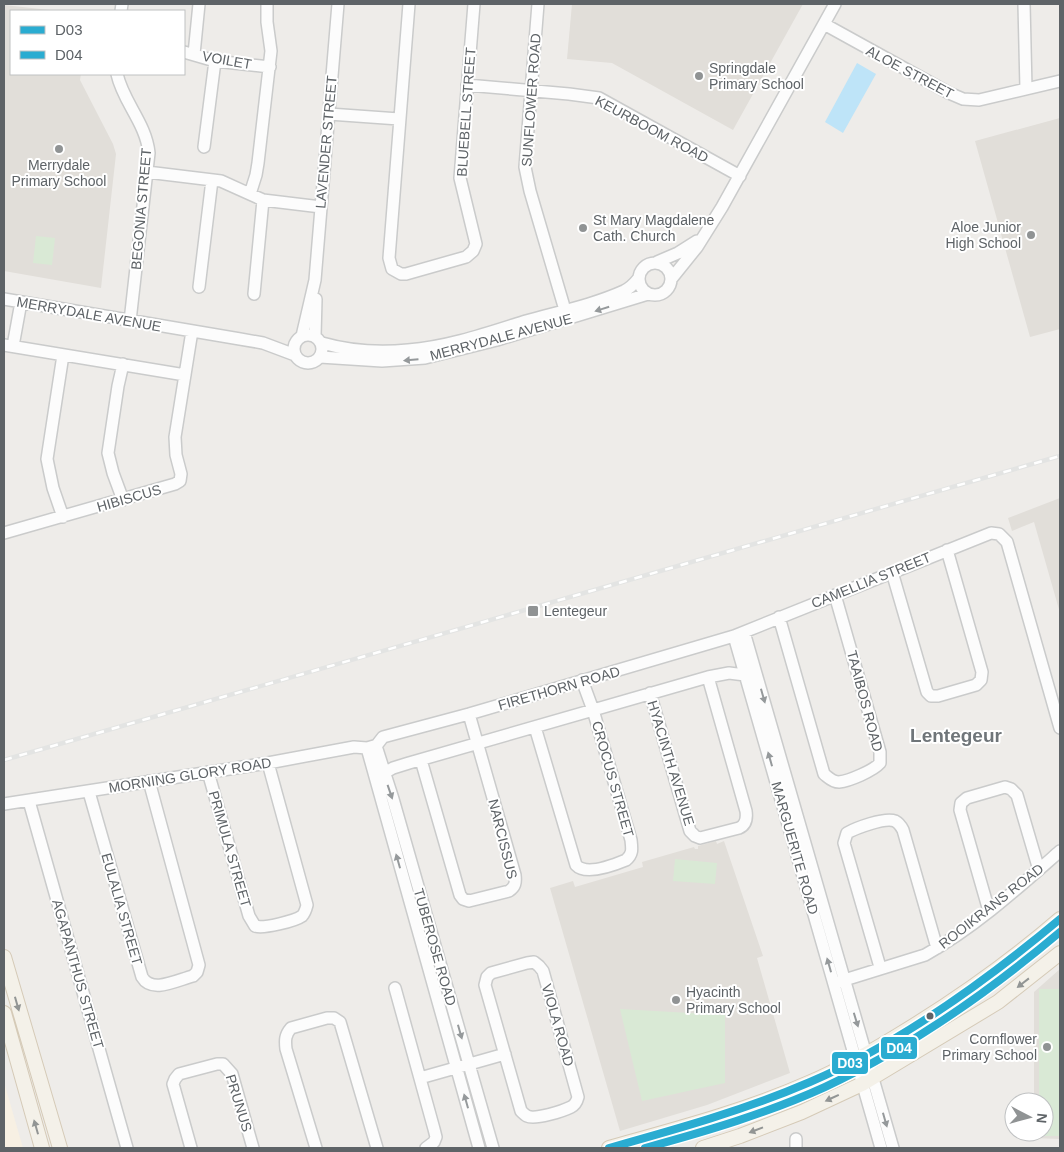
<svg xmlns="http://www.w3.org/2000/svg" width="1064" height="1152" font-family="Helvetica,sans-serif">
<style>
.commercial{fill:#f7f0e3}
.education{fill:#e1ded9}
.green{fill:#d9e9d5}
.water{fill:#bee4f8}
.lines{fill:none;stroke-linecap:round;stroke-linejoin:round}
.minor-casing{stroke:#cacbcb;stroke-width:14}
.major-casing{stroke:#d5cab7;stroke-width:16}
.minor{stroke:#fcfcfc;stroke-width:11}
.major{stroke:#f4f1e9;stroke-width:14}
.rail-casing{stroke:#e3e4e3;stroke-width:4.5}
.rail{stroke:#fff;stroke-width:2.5;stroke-dasharray:8;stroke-linecap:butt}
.bus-1-casing{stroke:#fff;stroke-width:11}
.bus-2-casing{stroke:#fff;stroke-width:11}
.bus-1{stroke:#2aacd1;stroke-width:8}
.bus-2{stroke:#2aacd1;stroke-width:8}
.oneway{fill:#95999b}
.oneway2{fill:#929594}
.poi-dot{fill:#909394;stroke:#fff;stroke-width:2}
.bus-dot{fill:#5e6367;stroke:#fff;stroke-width:2}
.labels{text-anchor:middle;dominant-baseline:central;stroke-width:4;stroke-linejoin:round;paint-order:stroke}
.street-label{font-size:14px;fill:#5e6367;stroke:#fff}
.poi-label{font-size:14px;fill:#5e6367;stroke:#fff;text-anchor:start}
.district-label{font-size:19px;font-weight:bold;fill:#6f7579;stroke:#fff}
.line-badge{stroke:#fff;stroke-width:2}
.badge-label{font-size:14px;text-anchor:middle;font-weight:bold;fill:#fff}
</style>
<rect width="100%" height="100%" fill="#eeece9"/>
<path class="commercial" d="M4,1082L23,1148H4Z"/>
<path class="education" d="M572,4H803L733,130L612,63L567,59Z
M4,5L59,11H11V74H81L80,80L113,144L116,154L101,288L4,271Z
M1060,118V329L1030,337L975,141Z
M1060,498V613L1034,522L1012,531L1008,518Z
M716,841L717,844L724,841L763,956L757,958L790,1073L707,1105L620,1131L550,888L573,881L575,887L643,867L642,862L694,847L695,849H698V846Z
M1060,969V1139L1033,1138V1132H1044V1102H1034V992Z"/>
<path class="green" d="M36,236L55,238L52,265L33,263Z
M675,859L717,863L715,884L673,881Z
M1039,989H1060V1136H1039V1132H1044V1102H1039Z
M620,1009L725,1015V1083L642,1101Z"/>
<path class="water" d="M857,63L876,74L843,133L825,122Z"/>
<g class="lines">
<g class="minor-casing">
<path id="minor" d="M409,4L389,258L392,269L401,274H406L466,257L473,251L476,244L460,178L474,4
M538,4L525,167L530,191L565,310
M1024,4L1026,89
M121,11L122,4
M824,24L949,93L963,99L979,100L1060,81
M184,52L215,61L270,67
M194,54L199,4
M117,74C123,102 146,123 149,153L130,321
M467,85L569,94L599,98L740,176
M329,114L399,119
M204,147L215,61
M147,172L221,181L263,200L321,207
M250,194L256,175L258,163L271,51L267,22V4
M657,262L678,253L697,241
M639 279a16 16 0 1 1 32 0a16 16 0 1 1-32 0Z
M672,278L697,247L722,207L835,4
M199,287L212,180
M254,294L263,200
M4,299L240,339L263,343L295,355
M294 349a14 14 0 1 1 28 0a14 14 0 1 1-28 0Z
M302,336L315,280L338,4
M315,336L316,299
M322,343C350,351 378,353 408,350C448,347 488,333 526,321C558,312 593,305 624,291C630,288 634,284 638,279
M4,345L185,375
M13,346L21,302
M320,357L382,361L425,358L497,340L648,294
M123,364L118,386L108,453L113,473L123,500
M63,517L53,488L47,459L63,355
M4,533L175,484L180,481L181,474L176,455L175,437L192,331
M892,572L927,692L931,696H938L976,685L981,680L982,672L947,550
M779,617L824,774C828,777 832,782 839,782C849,781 873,771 880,763V752L835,595
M744,632L893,1148
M734,636L881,1148
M650,693L690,831L695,836L700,838L739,828C746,825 747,818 746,811L708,677
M535,727L576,865C586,876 614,865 626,860C633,854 632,849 631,840L593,710L582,680
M376,746L383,737L469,714L734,636L991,533L999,534L1007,542L1060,728
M376,746L393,799L493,1148
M367,748L479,1148
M421,760L460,895L463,899L469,901L509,891C515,887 516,883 515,875L469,714
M208,772L249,916L255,926C263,929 295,921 302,916C305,913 306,909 307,905L268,763
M379,776L393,768L409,763L708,677L729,673L745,675L752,672
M89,792L142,977C152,994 177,980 193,976L197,972L199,965L149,781
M29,801L127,1148
M4,804L268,763L354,747L367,748L374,746
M989,911L960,810L961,803L967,798L1005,787L1011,789L1017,795L1039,870
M534,962L539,966L543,971L578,1097C577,1101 575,1105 571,1107C563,1111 535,1120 527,1116C525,1115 523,1113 521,1111L485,985L487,977L491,973L527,963Z
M880,967L844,843L847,833C856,828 885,817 895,821C899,823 901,826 903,830L937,948
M838,982L925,955C974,928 1018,888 1060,851
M395,988L434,1129L436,1137L434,1142L426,1148
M420,1078L505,1054
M796,1139V1148
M191,1148L173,1084L175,1079L179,1074L217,1064H223L232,1074L253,1148
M316,1148L286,1049C285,1040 285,1035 291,1028L327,1018H334L340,1022L377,1148"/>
</g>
<g class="major-casing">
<path id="major" d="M4,957L60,1148
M4,1013L42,1148
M609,1148C677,1129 746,1111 811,1082C841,1069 869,1053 897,1036C955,1001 1009,963 1060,919
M703,1148L740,1136L802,1112L862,1084L998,1002L1060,953"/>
</g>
<use href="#minor" class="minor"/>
<use href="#major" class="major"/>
<g class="rail-casing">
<path id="rail" d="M4,760L1060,456"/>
</g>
<use href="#rail" class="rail"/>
<g class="bus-1-casing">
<path id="bus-1" d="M609,1148C677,1129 745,1110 810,1082C899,1044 986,981 1060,919"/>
</g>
<g class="bus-2-casing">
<path id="bus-2" d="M645,1148C707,1131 768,1113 825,1087C909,1048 990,991 1060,932"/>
</g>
<use href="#bus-1" class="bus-1"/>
<use href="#bus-2" class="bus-2"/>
</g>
<defs><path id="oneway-solid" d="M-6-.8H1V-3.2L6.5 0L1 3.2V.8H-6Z" transform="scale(1.25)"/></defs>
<g class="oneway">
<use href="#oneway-solid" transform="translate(602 309) rotate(163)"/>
<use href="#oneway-solid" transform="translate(411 360) rotate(175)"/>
<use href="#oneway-solid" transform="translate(763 696) rotate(74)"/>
<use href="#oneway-solid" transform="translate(770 759) rotate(-106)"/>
<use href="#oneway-solid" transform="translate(390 792) rotate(71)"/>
<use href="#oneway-solid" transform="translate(398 861) rotate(-106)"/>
<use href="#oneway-solid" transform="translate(829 965) rotate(-106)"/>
<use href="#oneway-solid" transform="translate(856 1020) rotate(73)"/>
<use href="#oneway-solid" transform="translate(460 1032) rotate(74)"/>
<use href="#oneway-solid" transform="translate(466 1101) rotate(-106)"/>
<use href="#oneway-solid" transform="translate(885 1120) rotate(74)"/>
</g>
<g class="oneway2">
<use href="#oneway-solid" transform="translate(1023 983) rotate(142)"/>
<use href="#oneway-solid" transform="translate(17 1004) rotate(74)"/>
<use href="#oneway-solid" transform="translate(832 1098) rotate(155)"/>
<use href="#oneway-solid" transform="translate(36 1127) rotate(-106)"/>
<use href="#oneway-solid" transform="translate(756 1130) rotate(159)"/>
</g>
<g class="poi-dot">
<circle cx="699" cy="76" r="5"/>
<circle cx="59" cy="149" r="5"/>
<circle cx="583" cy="228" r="5"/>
<circle cx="1031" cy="235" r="5"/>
<rect x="527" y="605" width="12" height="12" rx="2.5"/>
<circle cx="676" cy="1000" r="5"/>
<circle cx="1047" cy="1047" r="5"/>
</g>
<circle class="bus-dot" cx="930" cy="1016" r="4.5"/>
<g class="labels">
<g class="street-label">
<text transform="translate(227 60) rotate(10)">VOILET</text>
<text transform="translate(910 72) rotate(28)">ALOE STREET</text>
<text transform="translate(531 100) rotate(-86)">SUNFLOWER ROAD</text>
<text transform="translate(466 112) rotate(-86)">BLUEBELL STREET</text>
<text transform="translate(652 129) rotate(28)">KEURBOOM ROAD</text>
<text transform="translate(326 142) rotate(-85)">LAVENDER STREET</text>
<text transform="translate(141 209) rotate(-85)">BEGONIA STREET</text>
<text transform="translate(89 314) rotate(10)">MERRYDALE AVENUE</text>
<text transform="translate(501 337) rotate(-15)">MERRYDALE AVENUE</text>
<text transform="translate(129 498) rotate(-16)">HIBISCUS</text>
<text transform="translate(871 580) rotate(-22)">CAMELLIA STREET</text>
<text transform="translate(559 688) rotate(-16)">FIRETHORN ROAD</text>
<text transform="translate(865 701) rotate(75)">TAAIBOS ROAD</text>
<text transform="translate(671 763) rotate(73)">HYACINTH AVENUE</text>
<text transform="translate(190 775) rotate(-9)">MORNING GLORY ROAD</text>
<text transform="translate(613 779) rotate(74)">CROCUS STREET</text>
<text transform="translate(503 839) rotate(76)">NARCISSUS</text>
<text transform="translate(795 848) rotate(74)">MARGUERITE ROAD</text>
<text transform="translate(230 849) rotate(74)">PRIMULA STREET</text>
<text transform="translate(991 906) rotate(-38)">ROOIKRANS ROAD</text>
<text transform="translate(122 909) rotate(74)">EULALIA STREET</text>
<text transform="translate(435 947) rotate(74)">TUBEROSE ROAD</text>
<text transform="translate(78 974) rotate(74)">AGAPANTHUS STREET</text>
<text transform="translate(558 1025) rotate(74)">VIOLA ROAD</text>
<text transform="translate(239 1103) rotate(73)">PRUNUS</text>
</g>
<g class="poi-label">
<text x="709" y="68">Springdale<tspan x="709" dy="16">Primary School</tspan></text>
<text x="59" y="165" text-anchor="middle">Merrydale<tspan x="59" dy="16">Primary School</tspan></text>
<text x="593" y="220">St Mary Magdalene<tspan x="593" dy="16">Cath. Church</tspan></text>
<text x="1021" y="227" text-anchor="end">Aloe Junior<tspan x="1021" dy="16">High School</tspan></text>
<text x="544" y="611">Lentegeur</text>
<text x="686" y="992">Hyacinth<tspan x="686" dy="16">Primary School</tspan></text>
<text x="1037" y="1039" text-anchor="end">Cornflower<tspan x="1037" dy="16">Primary School</tspan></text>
</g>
<g class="district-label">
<text x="956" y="735">Lentegeur</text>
</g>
</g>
<g class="line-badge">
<rect x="880" y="1036" width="38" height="24" rx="5" fill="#2aacd1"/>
<rect x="831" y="1051" width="38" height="24" rx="5" fill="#2aacd1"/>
</g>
<g class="badge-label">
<text x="899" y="1053">D04</text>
<text x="850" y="1068">D03</text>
</g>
<rect width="1064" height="1152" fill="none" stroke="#5e6367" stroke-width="10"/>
<rect x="10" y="10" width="175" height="65" fill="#ffffff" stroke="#bfc1c2"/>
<rect x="20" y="26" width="25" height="8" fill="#2aacd1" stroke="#bfc1c2"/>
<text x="55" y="35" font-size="15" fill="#5e6367">D03</text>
<rect x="20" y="51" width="25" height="8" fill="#2aacd1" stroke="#bfc1c2"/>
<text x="55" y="60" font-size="15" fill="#5e6367">D04</text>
<g transform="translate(1029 1117) rotate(96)"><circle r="24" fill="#ffffff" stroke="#bfc1c2"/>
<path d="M0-4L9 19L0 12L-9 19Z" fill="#909394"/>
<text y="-8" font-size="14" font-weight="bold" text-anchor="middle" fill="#5e6367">N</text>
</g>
</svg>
